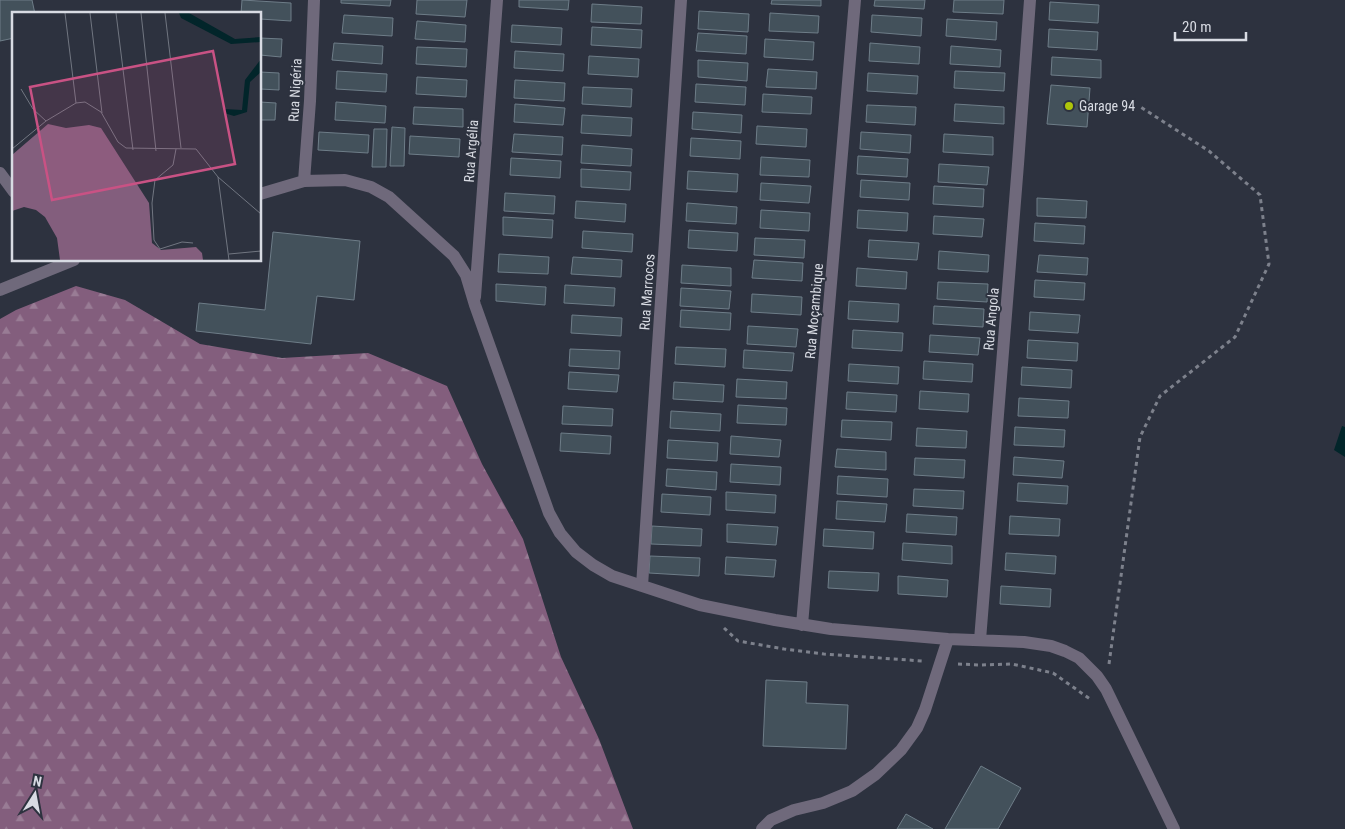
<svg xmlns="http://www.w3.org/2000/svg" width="1345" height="829" font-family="'Roboto Condensed',sans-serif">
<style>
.forest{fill:url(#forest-firs)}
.water{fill:#02252a}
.building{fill:#43515b;stroke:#6e7d88}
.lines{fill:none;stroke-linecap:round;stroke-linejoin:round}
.path{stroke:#7d818c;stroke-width:3;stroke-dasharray:4 4;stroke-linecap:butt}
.minor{stroke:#6f697b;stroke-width:12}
.poi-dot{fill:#aec50a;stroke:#2d323f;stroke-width:2}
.labels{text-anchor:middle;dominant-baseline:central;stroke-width:4;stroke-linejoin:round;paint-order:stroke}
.street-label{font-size:14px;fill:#d8dbe3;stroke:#2d323f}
.poi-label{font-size:14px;fill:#d8dbe3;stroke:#2d323f;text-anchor:start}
.inset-road{fill:none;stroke:#717681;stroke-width:1}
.view{fill:#c95284;fill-opacity:0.15;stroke:#c95284;stroke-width:2.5}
.inset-edge{fill:none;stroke:#d8dbe3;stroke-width:2.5}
</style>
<defs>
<pattern id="forest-firs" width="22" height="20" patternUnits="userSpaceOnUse" patternTransform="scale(1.25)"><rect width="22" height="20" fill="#835e7d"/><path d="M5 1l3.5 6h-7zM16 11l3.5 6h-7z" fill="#997c95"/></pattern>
</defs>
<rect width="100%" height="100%" fill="#2d323f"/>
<path class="forest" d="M76,286L125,300L200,344L282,358L368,353L447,386L482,464L523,539L561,657L599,739L633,829H0V319L16,310Z"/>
<path class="water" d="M1342,426L1345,427V457L1334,450Z"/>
<path class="building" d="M0,0H32L35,14H14V38L0,41Z
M242,0L291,3V21L260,19V14H241Z
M341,0H391L390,6L341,3Z
M417,0H467L465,17L416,14Z
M519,0H569L568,10L519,7Z
M772,0H821V6L771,4Z
M875,0H925L924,9L874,6Z
M954,0H1004L1003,14L953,12Z
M1050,2L1099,5L1098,23L1049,20Z
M592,4L642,7L641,24L591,22Z
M699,11L749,14L748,32L698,29Z
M770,13L819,16L818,33L769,31Z
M344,15L393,18L392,36L342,33Z
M872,15L922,18L921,36L871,32Z
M947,19L997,22L996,40L946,36Z
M417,21L466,25L465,42L415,39Z
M512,25L562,28L561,45L511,42Z
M592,27L642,30L641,48L591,45Z
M1049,29L1098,32L1097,50L1048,47Z
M698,33L747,36L746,54L696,51Z
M260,38L282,39L281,57L260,55Z
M765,39L814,42L813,60L764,57Z
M334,43L383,46L382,64L332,60Z
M870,43L920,47L919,64L869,61Z
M951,46L1001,50L1000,67L950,64Z
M417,47L467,49L466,67L416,64Z
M515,51L564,54L563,71L514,68Z
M589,56L639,59L638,77L588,74Z
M1052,57L1101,60V78L1051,75Z
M698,60L748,63L747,81L698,77Z
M768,69L817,72L816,89L766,87Z
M337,71L387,74L386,92L336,89Z
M955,71L1005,73L1004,91L954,88Z
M260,72L279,73V90L260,89Z
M868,73L918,76L917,94L867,91Z
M417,77L467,80L466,97L416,94Z
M515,80L565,83L564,101L514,98Z
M696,84L746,87L745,105L695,102Z
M1051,85L1090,88L1087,127L1047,124Z
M583,87L632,89L631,107L582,104Z
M763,94L812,97L811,114L762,112Z
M260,102L276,103L275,120H260Z
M336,102L386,106L385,123L335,120Z
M515,104L565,108L563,125L514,122Z
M955,104L1004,107V124L954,121Z
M867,105L916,107L915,125L866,122Z
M414,107L463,109V127L413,124Z
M693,112L742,115L741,133L692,129Z
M582,115L632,118L631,136L581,133Z
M757,126L807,129L806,147L756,144Z
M392,127L405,128L404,166H390Z
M374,129H387L386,167H372Z
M319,132L369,135L368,153L318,150Z
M861,132L911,135L910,153L860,149Z
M514,134L563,137L562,155L512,152Z
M944,134L993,137V155L943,152Z
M410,136L460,139L459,157L409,154Z
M691,138L741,141L740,159L690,156Z
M582,145L632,149L631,166L581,163Z
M858,156L908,159L907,177L857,174Z
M761,157L810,160L809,177L760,175Z
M511,158L561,161L560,178L510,175Z
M939,164L989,167L987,185L938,182Z
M581,169L631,172L630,190L581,187Z
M688,171L738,174L737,192L687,189Z
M861,180L910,183L909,200L860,197Z
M761,183L811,186L809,203L760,200Z
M934,186L984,189L983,207L933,204Z
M505,193L555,196L554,214L504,211Z
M1037,198L1087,201L1086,218L1037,216Z
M576,201L626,204L625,222L575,218Z
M687,203L737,207L736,224L686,221Z
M761,210L810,213L809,231L760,228Z
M858,210L908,213L907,231L857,228Z
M934,216L984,219L982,237L933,234Z
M503,217L553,220L552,238L503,235Z
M1035,223L1085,226L1084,244L1034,241Z
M689,230L738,233L737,251L688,248Z
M583,231L633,234L632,252L582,248Z
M273,232L360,241L354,300L317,296L311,344L196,331L199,303L265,310Z
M755,238L805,240L804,258L754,255Z
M869,240L919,243L917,260L868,257Z
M939,251L989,255L988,272L938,269Z
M499,254L549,257L548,274L498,272Z
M1039,255L1088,258L1087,275L1037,272Z
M573,257L622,260L621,277L571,274Z
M754,260L803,263L802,281L752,278Z
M682,265L731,268V286L681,283Z
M857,268L907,272L906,289L856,286Z
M1035,280L1085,283L1084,300L1034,297Z
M938,282L988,284L987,302L937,299Z
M496,284L546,287L545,305L496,301Z
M565,285L615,288L614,306L564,303Z
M681,288L731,291L729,309L680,306Z
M752,294L802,297L801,315L751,312Z
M849,301L899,304L898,322L848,319Z
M934,306L984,309L983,327L933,324Z
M681,310L731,313L730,330L680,327Z
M1030,312L1080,315L1078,333L1029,330Z
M572,315L622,318L621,336L571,333Z
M748,326L798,329L796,347L747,344Z
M853,330L903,333L902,351L852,348Z
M930,335L980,338L978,355L929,352Z
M1028,340L1078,343L1077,361L1027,358Z
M676,347L726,349L725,367L675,364Z
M570,349L620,351L619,369L569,366Z
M744,350L794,353L792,371L743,368Z
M924,361L973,364L972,382L923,379Z
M849,364L899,367L898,384L848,381Z
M1022,367L1072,370L1071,388L1021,385Z
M569,372L619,375L617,392L568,389Z
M737,379L787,382L786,399L736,397Z
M674,382L724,385L723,402L673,399Z
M920,391L969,394L968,412L919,409Z
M847,392L897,395L896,412L846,409Z
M1019,398L1069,401L1068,418L1018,416Z
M738,405L787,408L786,425L737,423Z
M563,406L613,409L612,426L562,424Z
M671,411L721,414L720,431L670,428Z
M842,420L892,422L891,440L841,437Z
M1015,427L1065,430L1064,447L1014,445Z
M917,428L967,431L966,448L916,446Z
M561,433L611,436L610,454L560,451Z
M731,436L781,440L779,457L730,454Z
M668,440L718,443L717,461L667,458Z
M837,449L886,452V470L835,467Z
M1014,457L1064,461L1062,478L1013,475Z
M915,458L965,460L964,478L914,475Z
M731,464L781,467L780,485L730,482Z
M667,469L717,472L716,490L666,486Z
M838,476L888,479L887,497L837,494Z
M1018,483L1068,486L1067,504L1017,501Z
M914,489L964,491L963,509L913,506Z
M726,492L776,495L775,513L726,510Z
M662,494L711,497L710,515L661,512Z
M837,501L887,504L885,522L836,519Z
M907,514L957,517L956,535L906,532Z
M1010,516L1060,519L1059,536L1009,534Z
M727,524L778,527L776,545L727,542Z
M652,526L702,529L701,546L651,544Z
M824,529L874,532L873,549L823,546Z
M903,543L952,546V564L902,560Z
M1006,553L1056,556L1055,574L1005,570Z
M650,556L700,558L699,576L649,573Z
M726,557L776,560L774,577L725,574Z
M829,571L879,573L878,591L828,588Z
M898,576L948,580L947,597L898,594Z
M1001,586L1051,589L1050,607L1000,604Z
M766,680L807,682L806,703L848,705L846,749L763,746Z
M981,766L1021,788L998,829H945Z
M906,814L933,829H897Z"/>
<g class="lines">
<path class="path" d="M724,628L738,641L784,649L824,654L922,661
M958,664L980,665L1012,664L1053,673L1090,699
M1109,664L1140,437L1160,396L1235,337L1269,264L1260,195L1209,151L1139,106"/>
<path class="minor" d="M0,173L14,192
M304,181L310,101L314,0
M260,194L304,181L345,180L371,187L389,197L454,256L466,275L475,305L549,513L560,533L576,552L593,565L612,576L700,605L775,620L831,629L948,639L1024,642L1051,646L1065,651L1079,658L1097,676L1106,689L1174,829
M0,290L74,260
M475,297L497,0
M642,586L681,0
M802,625L855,0
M980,640L1018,164L1030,0
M762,829L771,820L794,810L823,803L852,791L876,774L901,750L917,728L925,710L948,639"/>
</g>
<circle class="poi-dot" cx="1069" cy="106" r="5"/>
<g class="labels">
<g class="street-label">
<text transform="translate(295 90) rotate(-87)">Rua Nigéria</text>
<text transform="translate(471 151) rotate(-86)">Rua Argélia</text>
<text transform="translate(647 292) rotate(-86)">Rua Marrocos</text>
<text transform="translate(814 311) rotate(-85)">Rua Moçambique</text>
<text transform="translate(991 319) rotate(-85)">Rua Angola</text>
</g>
<g class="poi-label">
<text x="1079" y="106">Garage 94</text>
</g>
</g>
<g transform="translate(12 12)">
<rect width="249" height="249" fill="#2d323f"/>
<path d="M36,112L54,116L77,113L89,116L137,191L140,231L149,238L184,235L190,241L191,248H48L45,226L33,205L24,198L12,195L0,199V143Z" fill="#835e7d"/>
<path d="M167,1H177L223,27L249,25V30L219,32L169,6ZM249,47V60L238,70L235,100L222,104L212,101V97L230,98L233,68Z" fill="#02252a"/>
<path class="inset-road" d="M53,1L64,91M78,1L90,101M104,1L121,138M129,1L144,139M153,1L169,136M9,77L21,97L34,109M0,137L34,109L64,91L73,90L89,100L106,130L114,136L184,137L206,165L249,202M164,137L161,153L143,168L140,191L142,228L148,237L170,230L181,231M206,165L217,248M217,242L249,239"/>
<path class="view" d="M201,39L223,152L40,188L18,75Z"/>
<rect width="249" height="249" class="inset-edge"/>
</g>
<g transform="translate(35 794) rotate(11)" stroke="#2d323f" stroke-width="4" paint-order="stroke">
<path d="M0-4L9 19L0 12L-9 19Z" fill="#d8dbe3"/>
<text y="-8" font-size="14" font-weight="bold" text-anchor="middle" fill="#d8dbe3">N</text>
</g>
<path d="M1175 32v8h71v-8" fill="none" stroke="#d8dbe3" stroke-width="2.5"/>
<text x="1182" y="32" font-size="15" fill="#d8dbe3" stroke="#2d323f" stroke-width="4" paint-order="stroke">20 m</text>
</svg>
